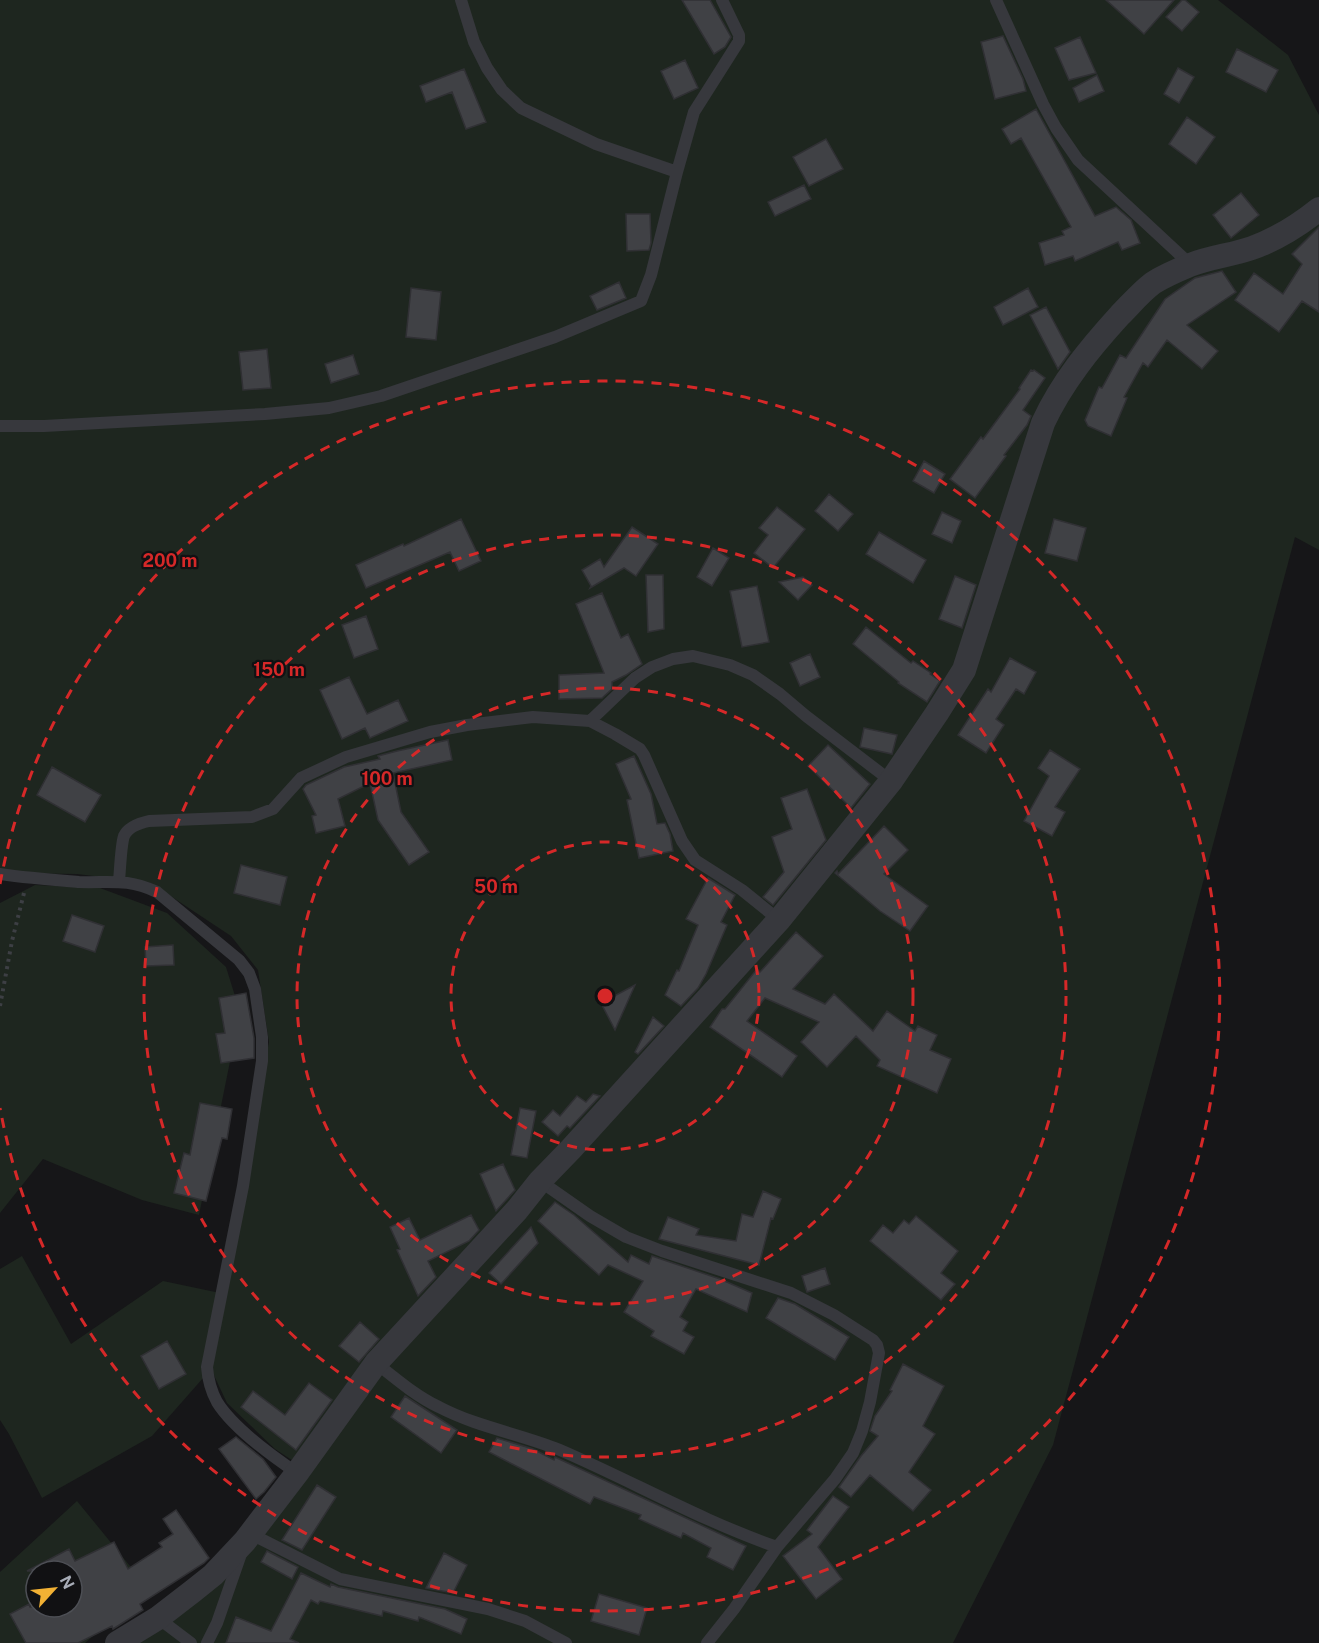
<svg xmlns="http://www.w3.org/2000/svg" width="1319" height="1643" font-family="'Public Sans',sans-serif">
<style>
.green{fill:#1e261f;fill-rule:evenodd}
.building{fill:#404145;stroke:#303034;stroke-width:1.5}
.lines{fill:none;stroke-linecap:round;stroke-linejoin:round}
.path{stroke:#3d3f44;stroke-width:4;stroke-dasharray:3 4.5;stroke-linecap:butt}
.service{stroke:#37383d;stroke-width:12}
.minor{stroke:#37383d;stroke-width:24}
.ring{fill:none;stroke:#d62828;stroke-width:3;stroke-dasharray:10 8}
.centre{fill:#d62828;stroke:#111113;stroke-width:3}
.ring-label{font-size:18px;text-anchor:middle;font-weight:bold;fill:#d62828;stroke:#111113;stroke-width:4.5;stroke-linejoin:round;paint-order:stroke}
</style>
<rect width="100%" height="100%" fill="#161618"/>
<path class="green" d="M0,0H1218L1288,55L1319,115V550L1295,537L1053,1445L953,1643H116L196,1588L304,1468L275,1449L227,1403L211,1369L152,1436L42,1498L9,1434L0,1420V1269L22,1256L71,1344L163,1281L220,1293L240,1185L269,1042L258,970L231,936L151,883L77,874L0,873Z
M35,885L100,888L167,913L226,967L240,1012L199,1215L142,1200L43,1159L0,1213V903Z
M77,1501L148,1588L85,1643H0V1572ZM36,1571H72V1607H36Z"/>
<path class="building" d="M682,0H710L731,37L725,47L714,54Z
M1106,0H1174L1144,34Z
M1182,0H1185L1199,12L1182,31L1166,17Z
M1003,36L1023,79L1026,91L995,99L981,42Z
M1080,37L1096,73L1069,80L1055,48Z
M1237,49L1278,70L1266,92L1226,72Z
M685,60L698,88L674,99L661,71Z
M1178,68L1194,77L1179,103L1164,94Z
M464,69L486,122L466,129L452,92L426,102L420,86Z
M1097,75L1104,91L1079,102L1073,88Z
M1036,109L1095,216L1116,207L1131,220L1140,243L1122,250L1118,242L1075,261L1073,256L1045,265L1039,243L1064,235L1062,231L1071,227L1021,138L1011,144L1002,129Z
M1187,117L1215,137L1196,164L1169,144Z
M826,139L843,169L809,186L793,157Z
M804,185L811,199L775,216L768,202Z
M1241,193L1259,215L1231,238L1213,215Z
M626,214H650L651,243L649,250L627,251Z
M1319,227V312L1302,301L1279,332L1235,300L1254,273L1283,294L1302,264L1292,254Z
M1222,271L1236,292L1187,325L1218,351L1202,369L1167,340L1148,367L1143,363L1124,397L1127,398L1111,436L1088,426L1085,420L1099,387L1102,388L1120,355L1126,358L1165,299L1195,278Z
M619,282L626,298L597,310L590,296Z
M411,288L441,292L436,340L406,337Z
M1028,288L1038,307L1003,325L994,307Z
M1046,307L1070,352L1058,369L1030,315Z
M267,349L271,388L243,390L239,352Z
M353,355L359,374L331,383L325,364Z
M1031,370L1033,371L1034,370L1045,378L1023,410L1031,416L1027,425L1004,455L1006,456L975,498L950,479L981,437L983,439L1020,389L1019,388Z
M924,461L945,474L934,493L913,481Z
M829,494L853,514L838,531L815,511Z
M777,507L805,529L773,568L754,553L768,535L759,528Z
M942,512L961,521L952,543L932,534Z
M461,519L481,561L459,571L450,552L366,588L356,565L403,544L404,546Z
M1054,519L1086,528L1077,561L1045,553Z
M632,527L658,544L636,576L624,568L590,588L591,586L582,570L600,559L604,567Z
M879,532L926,560L913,583L866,554Z
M713,548L729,558L712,586L697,577Z
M646,575H663L664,629L648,632Z
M955,576L976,585L962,628L939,619Z
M803,577L812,585L798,600L779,582Z
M757,586L769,642L742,647L730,591Z
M602,593L621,638L628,634L642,664L626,675L612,682V689L602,698L559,699V675L604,673L576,604Z
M366,616L378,649L354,658L342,625Z
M866,627L911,663L913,661L931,673L930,674L940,681L927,702L898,683L899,682L853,644Z
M810,654L820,677L800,686L790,663Z
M1010,658L1036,672L1024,694L1016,689L996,719L1004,725L986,753L958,735L988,689L991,692Z
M349,677L367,714L398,700L408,721L370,738L365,728L342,739L320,690Z
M864,728L897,735L892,754L860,747Z
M448,740L452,760L393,773L401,812L429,852L409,865L378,820L370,783L338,799L345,826L316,833L312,816L316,815L303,789L306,785L344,767L380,759L378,756L397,751Z
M828,745L870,784L851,808L808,766Z
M1050,750L1080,769L1055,807L1065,812L1052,836L1024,821L1049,776L1038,768Z
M634,756L651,794L657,824L665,823L670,834L673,851L639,858L627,800L631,799L616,764Z
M52,767L101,795L85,822L37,795Z
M807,789L826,840L773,905L763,897L784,872L772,837L792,829L781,798Z
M884,826L908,850L884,874L928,906L910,931L880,911L835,873L837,871L838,874Z
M241,865L287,877L280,905L234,893Z
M708,878L735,895L721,922L727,925L706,974L698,988L681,1006L665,995L677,970L679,971L698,925L686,919Z
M72,915L104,926L95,952L63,941Z
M796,932L823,956L793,989L825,1004L834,994L873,1031L887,1011L915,1031L918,1026L937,1035L930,1050L951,1059L937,1093L877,1066L880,1060L856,1036L827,1067L801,1042L819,1022L765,998L747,1021L797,1056L782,1077L710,1027L722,1009H725L757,969L760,972Z
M173,945L174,965L146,966L145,947Z
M635,985L615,1030L601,1003Z
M246,993L254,1038V1058L221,1063L216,1034L225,1033L219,998Z
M653,1017L664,1026L638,1054L635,1052Z
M593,1094L600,1096L570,1128L567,1126L558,1136L542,1122L553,1110L560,1116L577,1096L586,1102Z
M200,1103L232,1109L227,1139L222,1138L206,1201L174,1193L184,1153L190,1155Z
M520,1108L536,1111L527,1158L511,1155Z
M503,1164L515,1190L496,1211L480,1174Z
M763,1191L781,1199L773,1219L771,1218L759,1265L659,1239L668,1217L699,1229L696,1235L736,1241L742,1214L753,1217Z
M555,1202L574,1215L628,1262L631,1255L649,1264L652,1256L720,1279L752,1293L747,1312L696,1289L680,1317L688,1322L683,1331L694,1337L684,1354L651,1336L654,1331L624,1312L643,1281L608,1265L599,1275L538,1221Z
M471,1215L479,1230L469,1241L428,1261L436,1277L418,1296L397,1250L400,1249L390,1227L409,1218L420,1240Z
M916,1216L958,1251L941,1273L955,1284L941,1300L870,1241L883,1225L893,1233L904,1220L909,1224Z
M531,1227L538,1243L501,1284L489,1273Z
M825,1268L830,1284L807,1292L802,1276Z
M778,1298L795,1304L849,1337L835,1360L766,1318Z
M360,1322L379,1339L359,1362L339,1346Z
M167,1341L186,1374L159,1389L141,1356Z
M903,1364L944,1386L923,1426L935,1434L909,1472L931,1490L913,1511L870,1475L851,1497L839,1487L861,1456L878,1436L870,1431L875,1416L892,1391L890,1390Z
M309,1383L332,1400L296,1450L241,1407L253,1391L285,1415Z
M405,1396L457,1430L441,1453L391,1417Z
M236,1437L263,1459L276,1477L264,1492L256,1499L219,1449Z
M497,1438L533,1449L554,1460L555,1457L557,1458L746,1546L733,1570L707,1557L711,1548L683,1533L681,1538L639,1519L641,1515L594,1497L590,1504L489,1452Z
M317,1485L336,1497L302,1550L282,1540Z
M833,1496L849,1507L818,1547L842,1579L816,1599L783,1556L812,1534L807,1530Z
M176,1510L209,1558L204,1563L140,1604L143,1610L113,1629L112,1626L78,1643H26L10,1614L29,1604L30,1607H72V1571H27L69,1549L75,1561L114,1542L128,1569L162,1547L159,1543L173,1534L163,1519Z
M267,1551L298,1567L292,1579L261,1562Z
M444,1553L467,1565L453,1593L426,1588Z
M301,1573L330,1587L331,1584L338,1587L445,1609L467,1619L461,1634L419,1617L418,1621L383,1611L382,1616L320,1601L318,1604L311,1600L290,1639L299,1643H226L236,1617L271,1631Z
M599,1594L647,1608L639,1635L591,1621Z"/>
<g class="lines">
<path class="path" d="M0,1006L12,941L24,893"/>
<path class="service" d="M461,0L474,42L487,68L502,90L521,108L596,144L677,172
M996,0L1043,104L1056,128L1078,160L1191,265
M0,426H44L265,414L329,408L381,396L555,337L641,301L651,275L677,172L694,112L739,41V35L722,0
M590,721L635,678L652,667L673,659L693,656L730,665L753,675L780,694L806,716L891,781
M0,874C26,878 53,880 79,882C110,883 127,878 157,892L239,960L249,973L255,989L262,1037V1061L243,1186L207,1367C208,1380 211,1391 217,1402C233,1428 272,1456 297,1473
M119,881C120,871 121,844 124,836C128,827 140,823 149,821L252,817L273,809L301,778L346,757L430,732L467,725L533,717L590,721L615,734L640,749L644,755L682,841L695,860L742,890L779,920
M376,1363C396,1379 416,1396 439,1407C477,1427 521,1434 560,1450C632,1481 702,1521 777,1547L835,1479L853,1453L862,1431L870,1402L879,1353L877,1345L873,1340L834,1315L791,1293L662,1251L626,1237L590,1216L540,1181
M251,1534L340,1579L488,1609L525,1621L566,1643
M158,1618L191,1643
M207,1643L217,1623L241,1554
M707,1643L734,1609L777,1547"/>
<path class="minor" d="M117,1643L158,1618L193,1591L213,1575L245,1541L297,1473L376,1363L517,1210L540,1181L571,1149L779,920L891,781L937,713L964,670L1043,423C1062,382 1090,348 1120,315C1131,304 1141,292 1153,283C1164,276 1178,270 1190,265C1210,257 1232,255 1252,248C1277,239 1299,225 1319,209"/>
</g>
<g class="ring">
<circle cx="605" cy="996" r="154"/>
<circle cx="605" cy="996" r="308"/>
<circle cx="605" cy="996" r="461"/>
<path d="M0 884A615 615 0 1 1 0 1108"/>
</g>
<circle cx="605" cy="996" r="9" class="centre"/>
<g class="ring-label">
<text x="170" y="567">200 m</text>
<text x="279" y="676">150 m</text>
<text x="387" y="785">100 m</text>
<text x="496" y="893">50 m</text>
</g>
<g transform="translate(54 1589) rotate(63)"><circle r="28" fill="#111113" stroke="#4d4f55" stroke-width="1.5"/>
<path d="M0-4.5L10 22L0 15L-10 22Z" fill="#f2b134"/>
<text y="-9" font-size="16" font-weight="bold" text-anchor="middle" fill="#a8adb8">N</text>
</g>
</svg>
